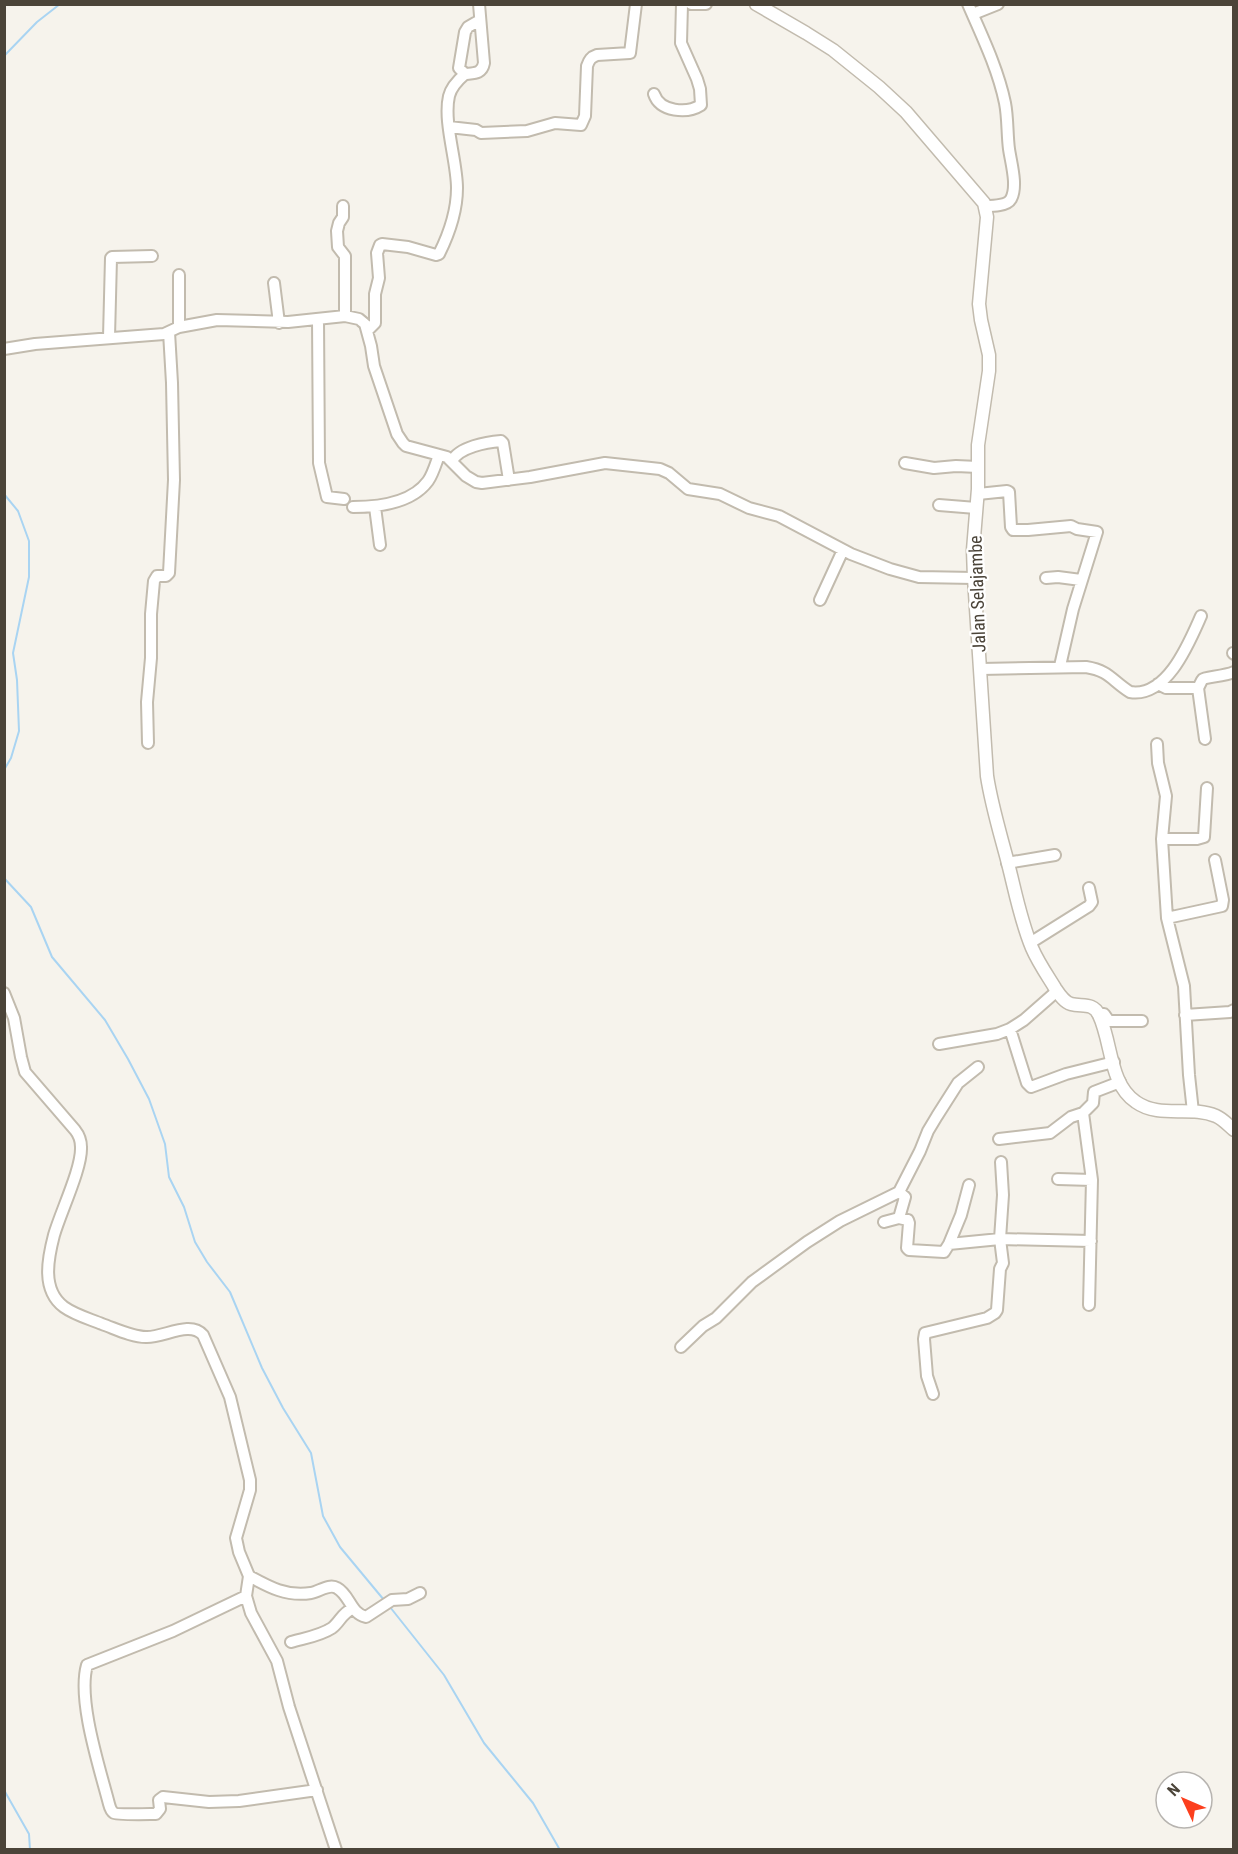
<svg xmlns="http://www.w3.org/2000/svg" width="1238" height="1854" font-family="'Roboto Condensed',sans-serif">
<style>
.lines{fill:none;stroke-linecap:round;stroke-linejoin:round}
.stream{stroke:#a9d4f2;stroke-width:2}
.minor-casing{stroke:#c2bbae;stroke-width:14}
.tertiary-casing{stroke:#c2bbae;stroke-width:15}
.minor{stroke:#fff;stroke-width:10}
.tertiary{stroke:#fff;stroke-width:12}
.labels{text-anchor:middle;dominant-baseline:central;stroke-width:4.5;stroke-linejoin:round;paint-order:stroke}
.street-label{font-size:18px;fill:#4b4439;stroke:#fff}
</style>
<rect width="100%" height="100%" fill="#f6f3ec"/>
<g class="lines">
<path class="stream" d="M4,56L37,22L60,4
M4,494L18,511L29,541V577L13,653L17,680L19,731L11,758L4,770
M4,878L31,907L52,957L105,1020L128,1059L149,1099L165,1144L169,1177L184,1207L195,1242L207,1262L230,1292L262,1368L283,1408L311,1453L323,1516L340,1547L384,1600
M390,1607L444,1675L484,1743L533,1803L560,1850
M4,1790L29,1834L30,1850"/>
<g class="minor-casing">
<path id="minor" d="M691,4H706
M968,4C982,36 998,69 1005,103C1008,118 1007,134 1009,149C1011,163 1018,186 1011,199C1007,206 993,206 985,206
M973,14L998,4
M465,74L459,68L465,32L468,27L480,20
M654,94C660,112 687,114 701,105L700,89L697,79L681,43L682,4
M449,127L476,130L481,133L527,131L555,123L581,125L585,116L587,66C589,60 591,57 597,55L630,53L636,4
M343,206V217L339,223L337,231L338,247L345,256V316
M179,275V327
M274,283L279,323
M318,319L319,463L327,497L344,499
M367,331L375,323V294L379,278L377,253L380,245L382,244L408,247L436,255L439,254C449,234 457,210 457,188C457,161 443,122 449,96C451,88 458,80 465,74C474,73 482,74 484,63L479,4
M109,337L111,258L112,257L152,256
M4,349L35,344L164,334L179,327L217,320L288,322L345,316L359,319L365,324L371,346L374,366L397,434L403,443L406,446L447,457L466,476L476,482L482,483L530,477L605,463L660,469L669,473L688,489L720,494L749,508L779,516L851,554L890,569L919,577L974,578
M452,461C459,447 487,442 501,441L503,443L509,480
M905,463L934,468L956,466L978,467
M978,494L1007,491L1009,492L1011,527L1013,530H1028L1071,526L1077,529L1097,532L1073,609L1060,666
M939,505L976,508
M353,507C378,507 412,503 428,481C433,474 436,463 439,455
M375,507L380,545
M1046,578L1058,577L1081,580
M820,600L843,550
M1233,653L1234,654
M981,669L1086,667C1110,671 1111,680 1130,692C1167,698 1189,643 1201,616
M1158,684L1166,688H1198L1205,739
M1198,688C1200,685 1201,681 1203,679C1205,677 1226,676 1234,672
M148,743L147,702L151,658V614L154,581L157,576H166L169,573L174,480L172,383L169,332
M1157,744L1158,763L1166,796L1162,839L1167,918L1184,986L1189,1075L1193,1112
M1162,839H1197L1204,837L1207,788
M1007,863L1055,855
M1167,918L1222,906L1223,900L1215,860
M1030,943L1089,906L1092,902L1089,888
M4,993L14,1018L21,1057L25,1072L75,1130C79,1135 81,1140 81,1147C82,1168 61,1211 54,1235C48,1258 41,1290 64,1307C75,1315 90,1319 102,1324C116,1329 132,1337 146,1337C163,1338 190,1320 203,1335L230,1397L250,1480V1490L236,1538L239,1552L249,1576L246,1596L251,1613L277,1661L289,1707L336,1850
M1098,1014H1104L1109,1021H1142
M1185,1015L1230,1012L1234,1010
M1010,1029L1027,1083L1031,1087L1066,1074L1114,1062
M939,1044L997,1034L1010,1029L1024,1020L1057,991
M999,1139L1050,1133L1071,1117L1083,1113
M1058,1179L1092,1180
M899,1192L905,1197L899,1218
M884,1222L899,1218L908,1220L909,1223L907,1248L909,1250L944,1252L949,1244L1000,1239L1091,1241
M949,1244L961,1215L969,1185
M1089,1305L1092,1180L1083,1113L1093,1103L1094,1092L1120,1082
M681,1347L703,1326L716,1318L752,1282L807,1242L840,1221L899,1192L920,1151L928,1131L937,1116L958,1083L978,1067
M933,1394L927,1376L924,1339L925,1333L987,1318L995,1313L997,1310L1000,1269L1003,1263L1000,1239L1003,1195L1001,1162
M249,1576C269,1587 287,1597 311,1593C319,1592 329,1583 337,1588C350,1595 350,1613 366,1617L392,1600L408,1599L420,1593
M246,1596L173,1631L87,1665C77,1700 100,1769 109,1804C110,1808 111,1811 114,1813C117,1815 150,1814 156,1814L160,1809L159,1800L163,1797L209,1802L239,1801L317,1790
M291,1642C305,1638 320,1636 332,1628C340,1622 342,1613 352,1609"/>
</g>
<g class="tertiary-casing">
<path id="tertiary" d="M756,4L806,33L833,50L879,87L906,112L984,203L987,217L979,304L981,320L989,355V371L978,445V489L973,550L974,578L987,776C991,802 998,826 1005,852C1014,884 1019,917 1032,948C1038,962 1047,975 1055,988C1059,994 1064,1002 1071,1004C1082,1007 1093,1002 1099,1015C1112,1042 1109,1084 1136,1102C1160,1119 1190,1105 1216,1116C1223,1119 1228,1125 1234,1130"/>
</g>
<use href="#minor" class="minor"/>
<use href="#tertiary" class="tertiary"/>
</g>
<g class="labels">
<g class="street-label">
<text transform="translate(977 594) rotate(-92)">Jalan Selajambe</text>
</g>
</g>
<rect width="1238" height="1854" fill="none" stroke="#4b4439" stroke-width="12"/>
<g transform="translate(1184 1800) rotate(314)"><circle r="28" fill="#ffffff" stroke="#b7b4b0" stroke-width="1.5"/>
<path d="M0-4.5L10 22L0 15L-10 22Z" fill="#fc3f1d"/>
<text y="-9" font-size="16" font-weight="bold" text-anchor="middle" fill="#4b4439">N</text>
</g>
</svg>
